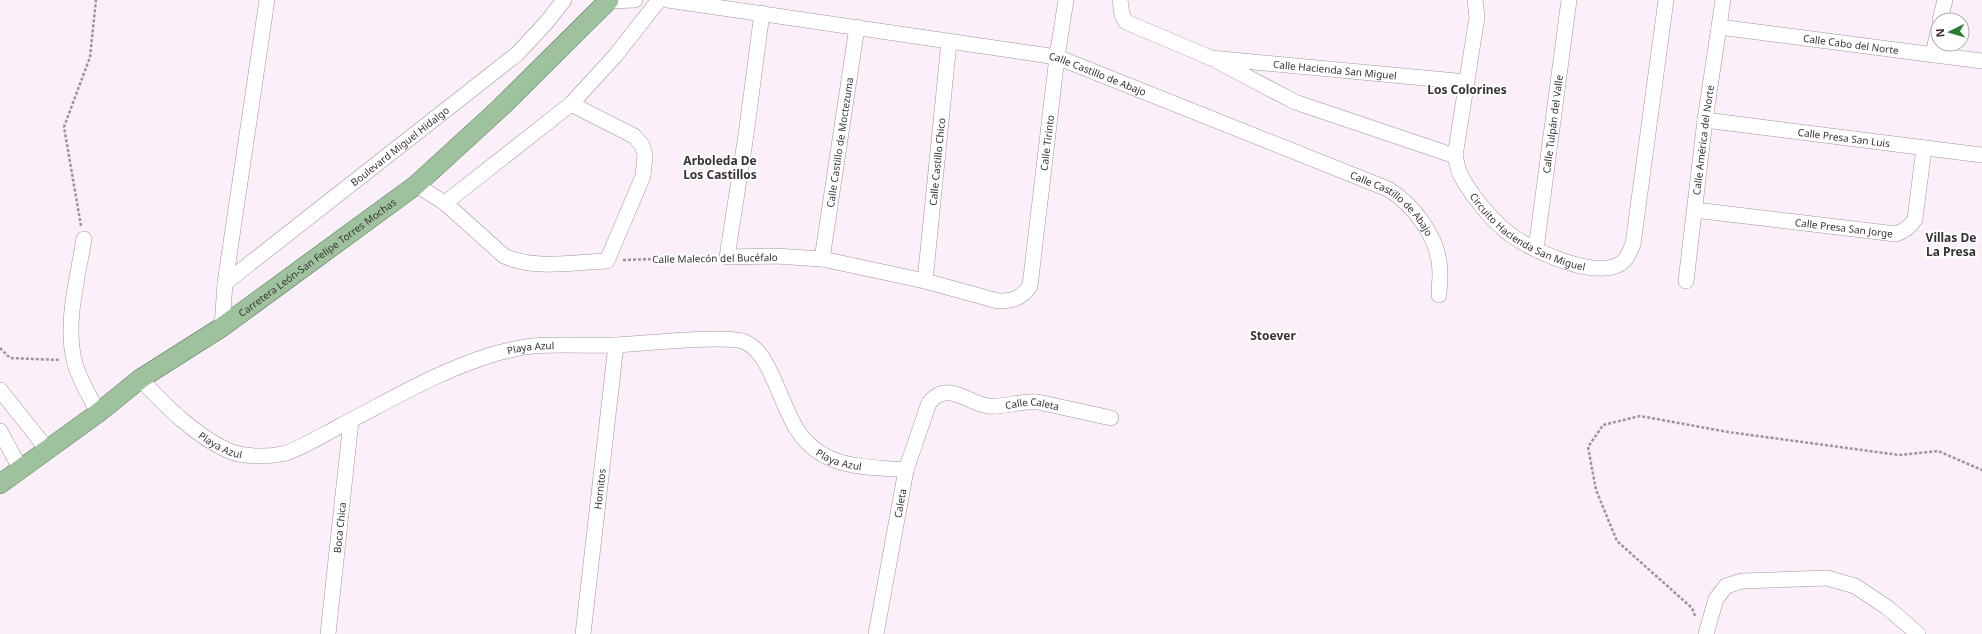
<svg xmlns="http://www.w3.org/2000/svg" width="1982" height="634" font-family="'Noto Sans',sans-serif">
<style>
.lines{fill:none;stroke-linecap:round;stroke-linejoin:round}
.minor-casing{stroke:#9f959f;stroke-width:16}
.major-casing{stroke:#507450;stroke-width:20}
.path{stroke:#9c949b;stroke-width:2.5;stroke-dasharray:3 2;stroke-linecap:butt}
.minor{stroke:#fff;stroke-width:15}
.major{stroke:#9ec19e;stroke-width:19}
.labels{text-anchor:middle;dominant-baseline:central;stroke-width:4;stroke-linejoin:round;paint-order:stroke}
.street-label{font-size:10px;fill:#373236;stroke:#fff}
.quarter-label{font-size:12px;font-weight:bold;fill:#373236;stroke:#fff}
</style>
<rect width="100%" height="100%" fill="#fbeffa"/>
<g class="lines">
<g class="minor-casing">
<g id="minor">
<path id="s1" d="M668,0L1057,57L1388,189C1415,206 1440,239 1440,273C1440,281 1439,288 1439,295"/>
<path id="s2" d="M1120,0L1122,15L1126,22L1211,58L1467,82"/>
<path id="s3" d="M1475,0L1477,17L1455,156C1457,161 1457,168 1460,174C1471,195 1491,220 1511,235C1534,251 1593,279 1620,264C1627,260 1630,251 1633,244L1666,0"/>
<path d="M608,1L635,0"/>
<path id="s4" d="M762,13L746,135L727,257L775,256L822,259L925,281L998,301C1013,301 1022,298 1030,286L1057,57L1066,0"/>
<path d="M1940,20L1945,0"/>
<path id="s5" d="M1719,27L1982,61"/>
<path d="M1933,55L1938,31"/>
<path d="M1217,61L1295,102L1455,156"/>
<path id="s6" d="M1705,120L1982,155"/>
<path d="M416,185L445,203L504,256C535,270 573,262 607,261L643,176L645,155L642,145L634,136L571,104"/>
<path d="M445,203L571,104L615,56L659,0"/>
<path id="s7" d="M1695,210L1896,234C1905,231 1910,227 1915,219L1924,148"/>
<path d="M84,239C78,277 65,321 74,360C78,378 90,396 98,413"/>
<path id="s8" d="M1536,249L1569,0"/>
<path id="s9" d="M822,259L857,27"/>
<path id="s10" d="M925,281L949,42"/>
<path id="s11" d="M1686,281L1705,120L1723,0"/>
<path id="s12" d="M225,283L517,54L546,23L564,0"/>
<path d="M222,327L225,283L267,0"/>
<path id="s13" d="M140,379C166,406 194,435 229,451C244,457 266,457 282,454C298,450 323,435 338,427C389,401 438,371 494,354C506,351 520,347 533,346C561,344 589,346 617,345C641,344 728,334 745,342C760,349 767,365 774,380C781,395 787,413 796,428C822,470 863,466 906,470"/>
<path d="M0,390L47,449"/>
<path d="M0,431L20,468"/>
<path id="s14" d="M328,634L351,421"/>
<path id="s15" d="M583,634L616,345"/>
<path id="s16" d="M876,634L906,470L929,403C933,398 937,394 944,393C959,391 973,404 988,406C1005,408 1021,400 1038,402L1111,418"/>
<path d="M1706,634L1716,599L1726,586L1742,581L1827,578L1855,586L1888,608L1918,634"/>
</g>
</g>
<g class="major-casing">
<g id="major">
<path id="s17" d="M0,484L98,413L140,379L222,327L416,185L500,108L609,0"/>
</g>
</g>
<path class="path" d="M81,226L64,127L90,57L96,0
M623,260L714,257
M0,348L10,358L59,360
M1695,616L1692,608L1617,541L1596,490L1588,447L1603,425L1640,416L1728,432L1899,455L1938,451L1982,470"/>
<use href="#minor" class="minor"/>
<use href="#major" class="major"/>
</g>
<g class="labels">
<g class="street-label">
<text stroke="none"><textPath href="#s5" startOffset="133">Calle Cabo del Norte</textPath></text>
<text stroke="none"><textPath href="#s2" startOffset="240">Calle Hacienda San Miguel</textPath></text>
<text stroke="none"><textPath href="#s1" startOffset="437">Calle Castillo de Abajo</textPath></text>
<text stroke="none"><textPath href="#s8" startOffset="126">Calle Tulpán del Valle</textPath></text>
<text stroke="none"><textPath href="#s6" startOffset="140">Calle Presa San Luis</textPath></text>
<text stroke="none"><textPath href="#s11" startOffset="142">Calle América del Norte</textPath></text>
<text stroke="none"><textPath href="#s9" startOffset="118">Calle Castillo de Moctezuma</textPath></text>
<text stroke="none"><textPath href="#s4" startOffset="704">Calle Tirinto</textPath></text>
<text stroke="none"><textPath href="#s12" startOffset="222">Boulevard Miguel Hidalgo</textPath></text>
<text stroke="none"><textPath href="#s10" startOffset="120">Calle Castillo Chico</textPath></text>
<text stroke="none"><textPath href="#s1" startOffset="761">Calle Castillo de Abajo</textPath></text>
<text stroke="none"><textPath href="#s3" startOffset="269">Circuito Hacienda San Miguel</textPath></text>
<text stroke="none"><textPath href="#s7" startOffset="150">Calle Presa San Jorge</textPath></text>
<text stroke="none"><textPath href="#s17" startOffset="390">Carretera León-San Felipe Torres Mochas</textPath></text>
<text transform="translate(715 258) rotate(-1)">Calle Malecón del Bucéfalo</text>
<text stroke="none"><textPath href="#s13" startOffset="441">Playa Azul</textPath></text>
<text stroke="none"><textPath href="#s16" startOffset="347">Calle Caleta</textPath></text>
<text stroke="none"><textPath href="#s13" startOffset="105">Playa Azul</textPath></text>
<text stroke="none"><textPath href="#s13" startOffset="813">Playa Azul</textPath></text>
<text stroke="none"><textPath href="#s15" startOffset="146">Hornitos</textPath></text>
<text stroke="none"><textPath href="#s16" startOffset="133">Caleta</textPath></text>
<text stroke="none"><textPath href="#s14" startOffset="107">Boca Chica</textPath></text>
</g>
<g class="quarter-label">
<text x="1467" y="89">Los Colorines</text>
<text x="720" y="160">Arboleda De<tspan x="720" dy="14">Los Castillos</tspan></text>
<text x="1951" y="237">Villas De<tspan x="1951" dy="14">La Presa</tspan></text>
<text x="1273" y="335">Stoever</text>
</g>
</g>
<g transform="translate(1950 32) rotate(265)"><circle r="19" fill="#ffffff" stroke="#afadaf"/>
<path d="M0-3L7 15L0 10L-7 15Z" fill="#278030"/>
<text y="-6" font-size="11" font-weight="bold" text-anchor="middle" fill="#373236">N</text>
</g>
</svg>
